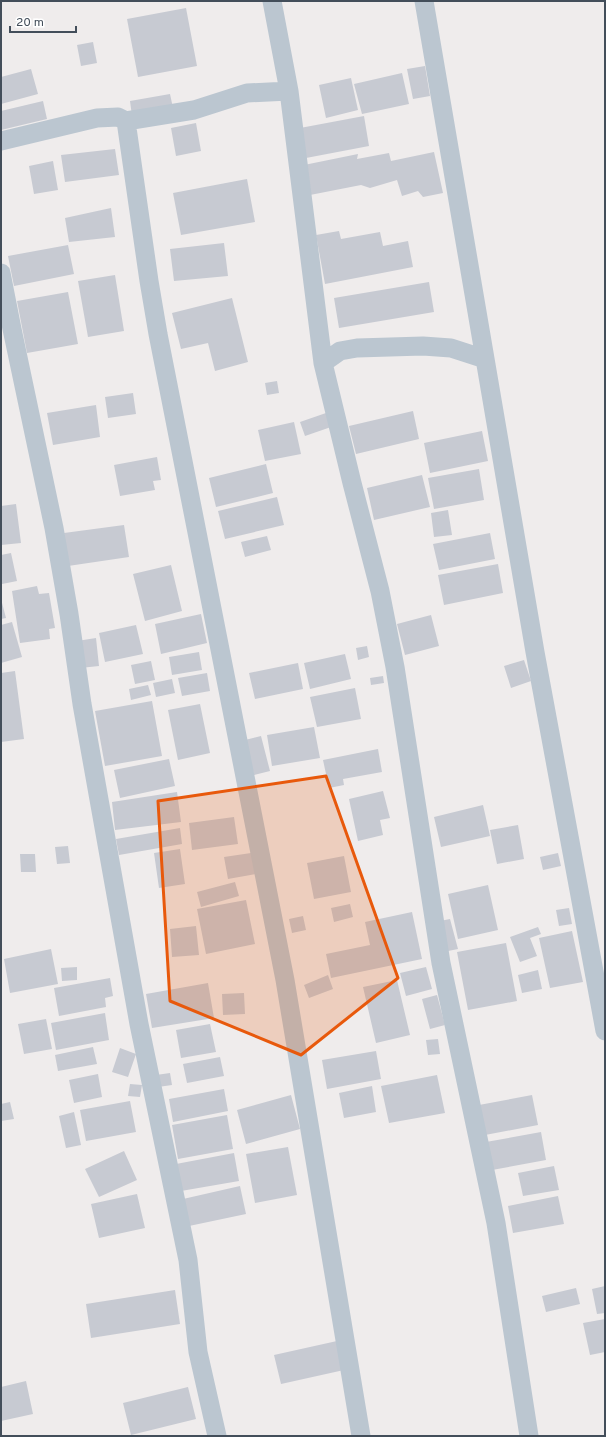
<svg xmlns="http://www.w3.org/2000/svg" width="606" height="1437" font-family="Overpass,sans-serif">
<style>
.building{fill:#c7cad2}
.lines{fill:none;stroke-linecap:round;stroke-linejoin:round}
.minor{stroke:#bbc6d0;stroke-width:19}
.marked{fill:#e8590c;fill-opacity:0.2;stroke:#e8590c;stroke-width:3;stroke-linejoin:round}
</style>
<rect width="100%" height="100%" fill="#efecec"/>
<path class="building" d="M186,8L197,66L138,77L127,19Z
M93,42L97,63L81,66L77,45Z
M425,66L430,96L413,99L407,69Z
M31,69L38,94L1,104V77Z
M402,73L409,104L362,114L354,84Z
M351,78L358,110L326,118L319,85Z
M170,94L173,108L132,116L130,101Z
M43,101L47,119L1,130V111Z
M364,116L369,146L306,158L300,128Z
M196,123L201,151L176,156L171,128Z
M115,149L119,175L65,182L61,155Z
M434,152L443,193L423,197L418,191L402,196L397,180L370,188L361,185L310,195L304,165L358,154L357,159L389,153L391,161Z
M53,161L58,190L34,194L29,166Z
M247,179L255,222L181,235L173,193Z
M111,208L115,237L69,242L65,218Z
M339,231L341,239L380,232L383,246L408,241L413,267L325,284L316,235Z
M224,243L228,276L174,281L170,249Z
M68,245L74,274L14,286L8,256Z
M115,275L124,331L88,337L78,281Z
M429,282L434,312L339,328L334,298Z
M68,292L78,344L27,353L17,301Z
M232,298L248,362L215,371L208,343L181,349L172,313Z
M277,381L279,393L267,395L265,383Z
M133,393L136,414L108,418L105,397Z
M96,405L100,437L53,445L47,413Z
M413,411L419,439L356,454L349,426Z
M326,413L331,427L305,436L300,422Z
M294,422L301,454L265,461L258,430Z
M482,431L488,461L430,473L424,443Z
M157,457L161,480L153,481L155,490L120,496L114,465Z
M266,464L273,493L216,507L209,478Z
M479,469L484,500L434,509L428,478Z
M422,475L430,507L374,520L367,488Z
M277,497L284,525L225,539L218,511Z
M16,504L21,543L1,545V506Z
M448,510L452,535L434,537L431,513Z
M124,525L129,557L68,566L64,533Z
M490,533L495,559L439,570L433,544Z
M267,536L271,550L245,557L241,542Z
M11,553L17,581L2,584L1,555Z
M498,564L503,593L444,605L438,575Z
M171,565L182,611L145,621L133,574Z
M37,586L39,594L49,593L55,628L49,629L50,639L20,643L12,591Z
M1,599L6,618L1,619Z
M201,614L207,643L161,654L155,624Z
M431,615L439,646L405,655L397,624Z
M12,622L22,657L1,663V625Z
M136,625L143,654L105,662L99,633Z
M96,638L99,666L80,668L77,641Z
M367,646L369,657L358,660L356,648Z
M199,652L202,670L172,675L169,657Z
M345,654L351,679L310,689L304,663Z
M524,660L531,681L511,688L504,666Z
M151,661L155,680L135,684L131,665Z
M298,663L303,689L255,699L249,673Z
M15,671L24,739L1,742V673Z
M207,673L210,691L182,696L178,678Z
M383,676L384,683L371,685L370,678Z
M172,679L175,693L156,697L153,683Z
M148,685L151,695L131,700L129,689Z
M355,688L361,719L317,727L310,697Z
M152,701L162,756L105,766L95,711Z
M200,704L210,753L178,760L168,710Z
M314,727L320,758L272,766L267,735Z
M261,736L270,771L254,775L245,740Z
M378,749L382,772L343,779L344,785L329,788L323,760Z
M169,759L175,786L120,798L114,770Z
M383,791L390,818L380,820L383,835L358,841L349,799Z
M177,792L181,822L115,830L112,802Z
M483,805L490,836L441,847L434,817Z
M234,817L238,844L192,850L189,823Z
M518,825L524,859L497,864L490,830Z
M180,828L182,844L119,855L116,839Z
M68,846L70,863L57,864L55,847Z
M180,849L185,884L159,888L154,853Z
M251,853L256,874L228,879L224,857Z
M558,853L561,866L543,870L540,857Z
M20,854H35L36,872H21Z
M344,856L351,892L314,899L307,863Z
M235,882L239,896L201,907L197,892Z
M488,885L498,930L458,939L448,894Z
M246,900L255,944L206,954L197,909Z
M350,904L353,917L334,922L331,908Z
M569,908L572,924L559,926L556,910Z
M412,912L422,959L331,978L326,954L370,945L365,922Z
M303,916L306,930L292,933L289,919Z
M450,919L458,949L448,951L440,921Z
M196,926L199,955L172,957L170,929Z
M538,927L541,934L530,938L537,956L520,962L510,937Z
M572,931L583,982L550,988L539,938Z
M506,943L517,1001L468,1010L457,952Z
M51,949L58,984L10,993L4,959Z
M77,967V980L62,981L61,968Z
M426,967L432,989L406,996L400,973Z
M538,970L542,989L522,993L518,975Z
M328,975L333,989L309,998L304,985Z
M110,978L113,996L105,998L106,1007L59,1016L54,988Z
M397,980L410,1035L376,1043L363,987Z
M208,983L214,1018L152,1028L146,994Z
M244,993L245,1014L223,1015L222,994Z
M437,995L445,1025L430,1029L422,999Z
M105,1013L109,1040L56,1050L51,1023Z
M46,1019L52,1049L24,1054L18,1024Z
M210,1024L216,1052L181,1058L176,1030Z
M438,1039L440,1054L428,1055L426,1040Z
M93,1047L97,1064L58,1071L55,1055Z
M120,1048L136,1054L128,1077L112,1072Z
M376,1051L381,1079L327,1089L322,1060Z
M220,1057L224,1076L187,1083L183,1064Z
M170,1073L172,1085L158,1087L156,1075Z
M98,1074L102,1097L74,1103L69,1080Z
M437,1075L445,1113L389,1123L381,1086Z
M130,1084L142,1085L140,1097L128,1096Z
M372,1086L376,1112L344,1118L339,1093Z
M224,1089L228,1111L173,1122L169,1099Z
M291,1095L300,1129L246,1144L237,1110Z
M532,1095L538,1125L485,1135L479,1105Z
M130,1101L136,1132L86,1141L80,1110Z
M10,1102L14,1119L1,1121V1104Z
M74,1112L81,1145L66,1148L59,1116Z
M227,1115L233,1149L178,1159L172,1125Z
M541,1132L546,1160L492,1170L486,1142Z
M288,1147L297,1195L255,1203L246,1154Z
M124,1151L137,1180L99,1197L85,1169Z
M234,1153L239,1181L181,1191L176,1164Z
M554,1166L559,1190L523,1196L518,1173Z
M240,1186L246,1214L189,1226L183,1199Z
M137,1194L145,1228L99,1238L91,1204Z
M558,1196L564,1224L513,1233L508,1206Z
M605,1286V1313L597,1314L592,1289Z
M576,1288L580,1304L546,1312L542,1296Z
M175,1290L180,1324L91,1338L86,1304Z
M605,1319V1352L590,1355L583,1323Z
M337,1341L344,1370L281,1384L274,1355Z
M26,1381L33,1414L1,1421V1387Z
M188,1387L196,1419L131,1435L123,1403Z"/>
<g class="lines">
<path class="minor" d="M272,1L289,91L323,363L352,483L380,591L395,667L441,963L496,1223L529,1436
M424,1L535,652L605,1031
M126,121L149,281L158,334L285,980L361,1436
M1,141L97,118L118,117L126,121L194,110L247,93L289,91
M1,273L12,329L54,528L69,614L82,704L139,1024L188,1260L198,1352L217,1436
M323,363L340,351L357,348L423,346L451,348L485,359"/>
</g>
<path class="marked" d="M326,776L398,978L301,1055L170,1001L158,801Z"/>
<rect width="606" height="1437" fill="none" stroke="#434e5a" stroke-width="4"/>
<path d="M10 26v6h66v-6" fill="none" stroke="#434e5a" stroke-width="2"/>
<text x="16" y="26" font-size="12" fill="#434e5a" stroke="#ffffff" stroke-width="3" paint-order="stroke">20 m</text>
</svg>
